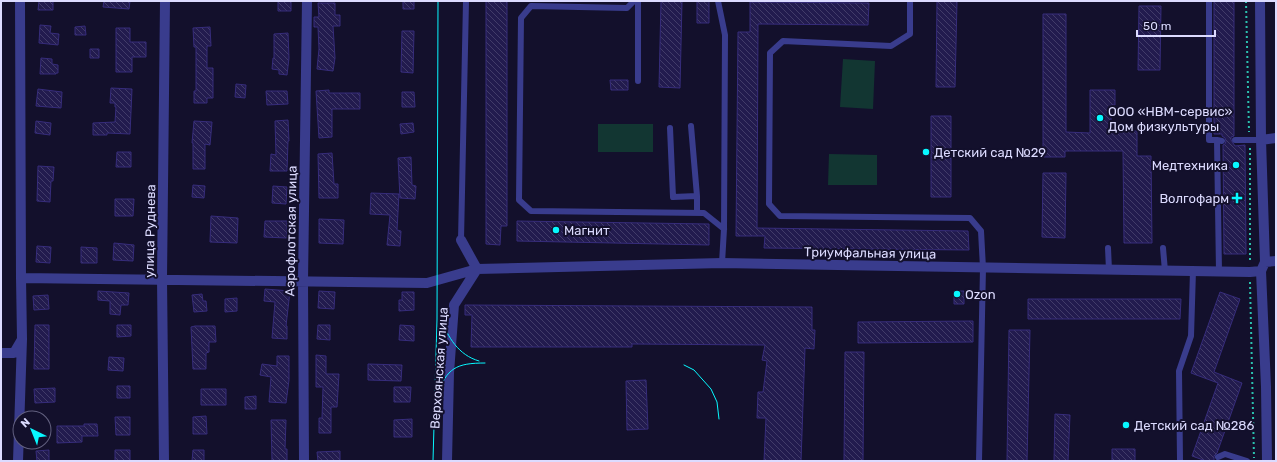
<svg xmlns="http://www.w3.org/2000/svg" width="1277" height="462" font-family="Rubik,sans-serif">
<style>
.grass{fill:#123632}
.building{fill:url(#building-back-hatch);stroke:#362c7b}
.lines{fill:none;stroke-linecap:round;stroke-linejoin:round}
.path{stroke:#2bc3af;stroke-width:2;stroke-dasharray:2 3;stroke-linecap:butt}
.service{stroke:#393c8d;stroke-width:6}
.minor{stroke:#393c8d;stroke-width:10}
.tram{stroke:#07f8ff;stroke-width:1}
.poi-dot{fill:#07f8ff;stroke:#13102c;stroke-width:1.5}
.labels{text-anchor:middle;dominant-baseline:central;stroke-width:4;stroke-linejoin:round;paint-order:stroke}
.poi-label{font-size:13px;fill:#dcdbff;stroke:#13102c;text-anchor:start}
.street-label{font-size:13px;fill:#dcdbff;stroke:#13102c}
</style>
<defs>
<pattern id="building-back-hatch" width="6" height="6" patternUnits="userSpaceOnUse"><rect width="6" height="6" fill="#221b4e"/><path d="M-1 5l2 2M0 0l6 6M5-1l2 2" fill="none" stroke="#423c69"/></pattern>
</defs>
<rect width="100%" height="100%" fill="#13102c"/>
<path class="grass" d="M843,59L875,61L873,109L840,107Z
M598,124H653V152H598Z
M829,154L877,155V185H828Z"/>
<path class="building" d="M39,1H53V10H38Z
M104,1H130L129,9L103,7Z
M278,1H291V11H278Z
M403,1H414V9H403Z
M486,1H507V226H501L500,245L486,244Z
M661,1H682L680,88L659,87Z
M697,1H709V23H697Z
M937,1H957L955,87H936Z
M1214,1H1234V136L1231,137V140L1235,146L1245,145L1246,254H1224L1223,145L1225,144L1226,141L1225,138L1222,136V134H1214Z
M750,2L869,3L868,25L758,24L757,228L968,231L969,250L764,248L765,236H736L738,32H750Z
M318,3H335V15H340V26H333L335,58L333,71L317,69L319,49L318,27H314V17H319Z
M1139,6H1161L1160,70H1138Z
M1043,14H1066V132L1090,133V90H1115V105H1111V131H1137V156H1151L1152,243H1124L1123,151H1065V157H1043Z
M40,25L51,26L50,33L59,34L58,45L39,43Z
M85,26L86,35H75V27Z
M210,27L211,46H207V68H213V98H207V103H194V91H196V47H194L193,28Z
M116,28H130V42H146V57H132V72H116Z
M402,31H414L413,73L401,72Z
M288,33L289,58L287,75L279,74V70L272,69L273,58H274V34Z
M90,49H99V58H90Z
M41,58L52,59V64L58,65V73H56V74H40Z
M610,80H628V90H611Z
M236,84L246,85L245,98L235,97Z
M111,88L132,89L130,134L107,133V135H93V123L115,122L116,107H115V103H110Z
M38,89L62,92L61,108L36,106Z
M329,90V93H360V109H332V137L319,138L316,91Z
M266,91H287L288,104L267,105Z
M402,92H414L415,107H402Z
M931,116H951V197H931Z
M288,120L289,141H288L287,171H270L271,154L276,155L275,121Z
M36,121L51,123L50,135L35,133Z
M194,121L212,122L210,145L205,144V169H193V143H192Z
M413,123L414,132L401,134L400,124Z
M117,152H131V167H116Z
M332,153L334,184H338V198H319L318,154Z
M411,157L412,185L416,186L415,199L400,198L398,158Z
M38,166L54,167L53,181H51L50,202L37,201Z
M1043,173H1066L1065,238L1042,237Z
M193,185L205,186L204,198L192,197Z
M273,186L287,187L286,204L272,203Z
M371,193L399,194L397,230L401,231L400,246L387,245L390,215L370,214Z
M115,199H134L133,216H115Z
M211,216L238,218L237,243L210,242Z
M319,219L344,220L343,244L319,243Z
M265,221H287V238L264,237Z
M517,221L709,224V245L517,241Z
M114,243L134,245L133,261L113,260Z
M37,246L51,247L50,263L36,262Z
M81,247L97,248V263H81Z
M265,289L290,291L286,326H287V339L272,338L275,302L264,301Z
M98,291L129,293L128,305H121L120,315L110,314V301L98,300Z
M319,291L335,292L334,309L318,308Z
M954,291H964V304H954Z
M402,292H414V310L399,311V300H402Z
M1220,292L1240,299L1214,372L1242,383L1217,453L1214,456V461H1206L1192,456L1218,383L1191,373Z
M202,294L203,301H206L207,311L194,312L192,295Z
M48,295L49,309L34,310L33,296Z
M237,298V311L225,312V299Z
M1028,299H1181L1180,319H1028Z
M465,305L812,307V330H815L814,349L805,348L801,461H764L766,418H757L758,392H763L767,361L762,360L765,345L632,344V347H471L472,315H465Z
M973,321V342L858,343V322Z
M35,325H49V369H34Z
M117,325H131V336L117,337Z
M318,325H330V340L317,339Z
M400,325L414,326V341L399,340Z
M195,326H215L216,342H209V352L206,353V369H193L191,327Z
M1009,330H1030L1027,461H1007Z
M845,352H864L863,461H844Z
M316,355L326,356V374H339L337,407H331V433H319V418H322L323,387H316Z
M277,356H289V380L286,403L269,402L271,377L260,375L262,364L277,366Z
M109,357L124,358L123,371L108,370Z
M368,364L402,365L401,381L368,380Z
M646,380L648,429L627,430L626,381Z
M117,386H130V398H117Z
M394,387H411L410,402H394Z
M55,388V402L35,403L34,389Z
M201,389H226V405H201Z
M256,396V409H245V397Z
M1055,414L1070,415L1068,461H1054Z
M206,416L207,434H193V417Z
M115,417H130V435H116Z
M412,419V437H394V420Z
M271,420H286L285,449H287V461H272Z
M84,424H97L98,436H82V442L57,443V426H84Z
M1112,449H1135V461H1112Z
M49,450V461H37L36,451Z
M115,450H130V461H115Z
M193,450H204V461H192Z
M340,451V461H318L317,452Z"/>
<g class="lines">
<path class="path" d="M1246,1L1249,132
M1250,148V262
M1250,282L1254,458"/>
<path class="service" d="M634,1L627,8L531,6L521,18L519,200L531,211L704,213L724,229
M638,1V81
M718,1L725,35L724,229L722,263
M910,1V34L891,46L783,41L770,53L769,204L780,216L970,218L981,231L983,268L979,461
M1209,1V140H1217
M691,126L697,196
M670,128L673,197L697,196V213
M1235,140H1261
M461,240L466,1
M1108,248L1109,270
M1163,248L1165,271
M1219,272L1217,140L1222,141
M1218,457L1225,454L1247,461
M1180,461L1179,371L1191,336L1193,271"/>
<path class="minor" d="M1260,1L1261,140L1265,262L1261,271L1266,387L1267,461
M1261,140L1276,138
M1265,262L1276,261
M21,278L427,283L477,269L722,263L1250,272L1261,271
M1,353H14L21,341
M18,461L22,339L21,278L20,1
M164,461L162,279L165,1
M304,461L303,281L307,1
M447,461L449,373L454,305L477,269L461,240"/>
<path class="tram" d="M441,319C448,337 458,355 479,361
M684,365L694,370L711,389L717,402L719,419
M437,395C447,368 456,363 485,363
M433,461L437,319L438,1"/>
</g>
<g class="poi-dot">
<circle cx="1100" cy="118" r="4"/>
<circle cx="926" cy="152" r="4"/>
<circle cx="1236" cy="165" r="4"/>
<path d="M1235 192h4v4h4v4h-4v4h-4v-4h-4v-4h4z"/>
<circle cx="556" cy="230" r="4"/>
<circle cx="957" cy="294" r="4"/>
<circle cx="1126" cy="425" r="4"/>
</g>
<g class="labels">
<g class="poi-label">
<text x="1108" y="111">ООО «НВМ-сервис»<tspan x="1108" dy="15">Дом физкультуры</tspan></text>
<text x="934" y="152">Детский сад №29</text>
<text x="1228" y="165" text-anchor="end">Медтехника</text>
<text x="1229" y="198" text-anchor="end">Волгофарм</text>
<text x="564" y="230">Магнит</text>
<text x="965" y="294">Ozon</text>
<text x="1134" y="425">Детский сад №286</text>
</g>
<g class="street-label">
<text transform="translate(150 231) rotate(-89)">улица Руднева</text>
<text transform="translate(291 231) rotate(-89)">Аэрофлотская улица</text>
<text transform="translate(870 253) rotate(1)">Триумфальная улица</text>
<text transform="translate(439 368) rotate(-86)">Верхоянская улица</text>
</g>
</g>
<rect width="1277" height="462" fill="none" stroke="#dcdbff" stroke-width="4"/>
<g transform="translate(32 430) rotate(317)"><circle r="19" fill="#13102c" stroke="#636180"/>
<path d="M0-3L7 15L0 10L-7 15Z" fill="#07f8ff"/>
<text y="-6" font-size="11" font-weight="bold" text-anchor="middle" fill="#dcdbff">N</text>
</g>
<path d="M1137 30v6h78v-6" fill="none" stroke="#dcdbff" stroke-width="2"/>
<text x="1143" y="30" font-size="12" fill="#dcdbff" stroke="#13102c" stroke-width="3" paint-order="stroke">50 m</text>
</svg>
